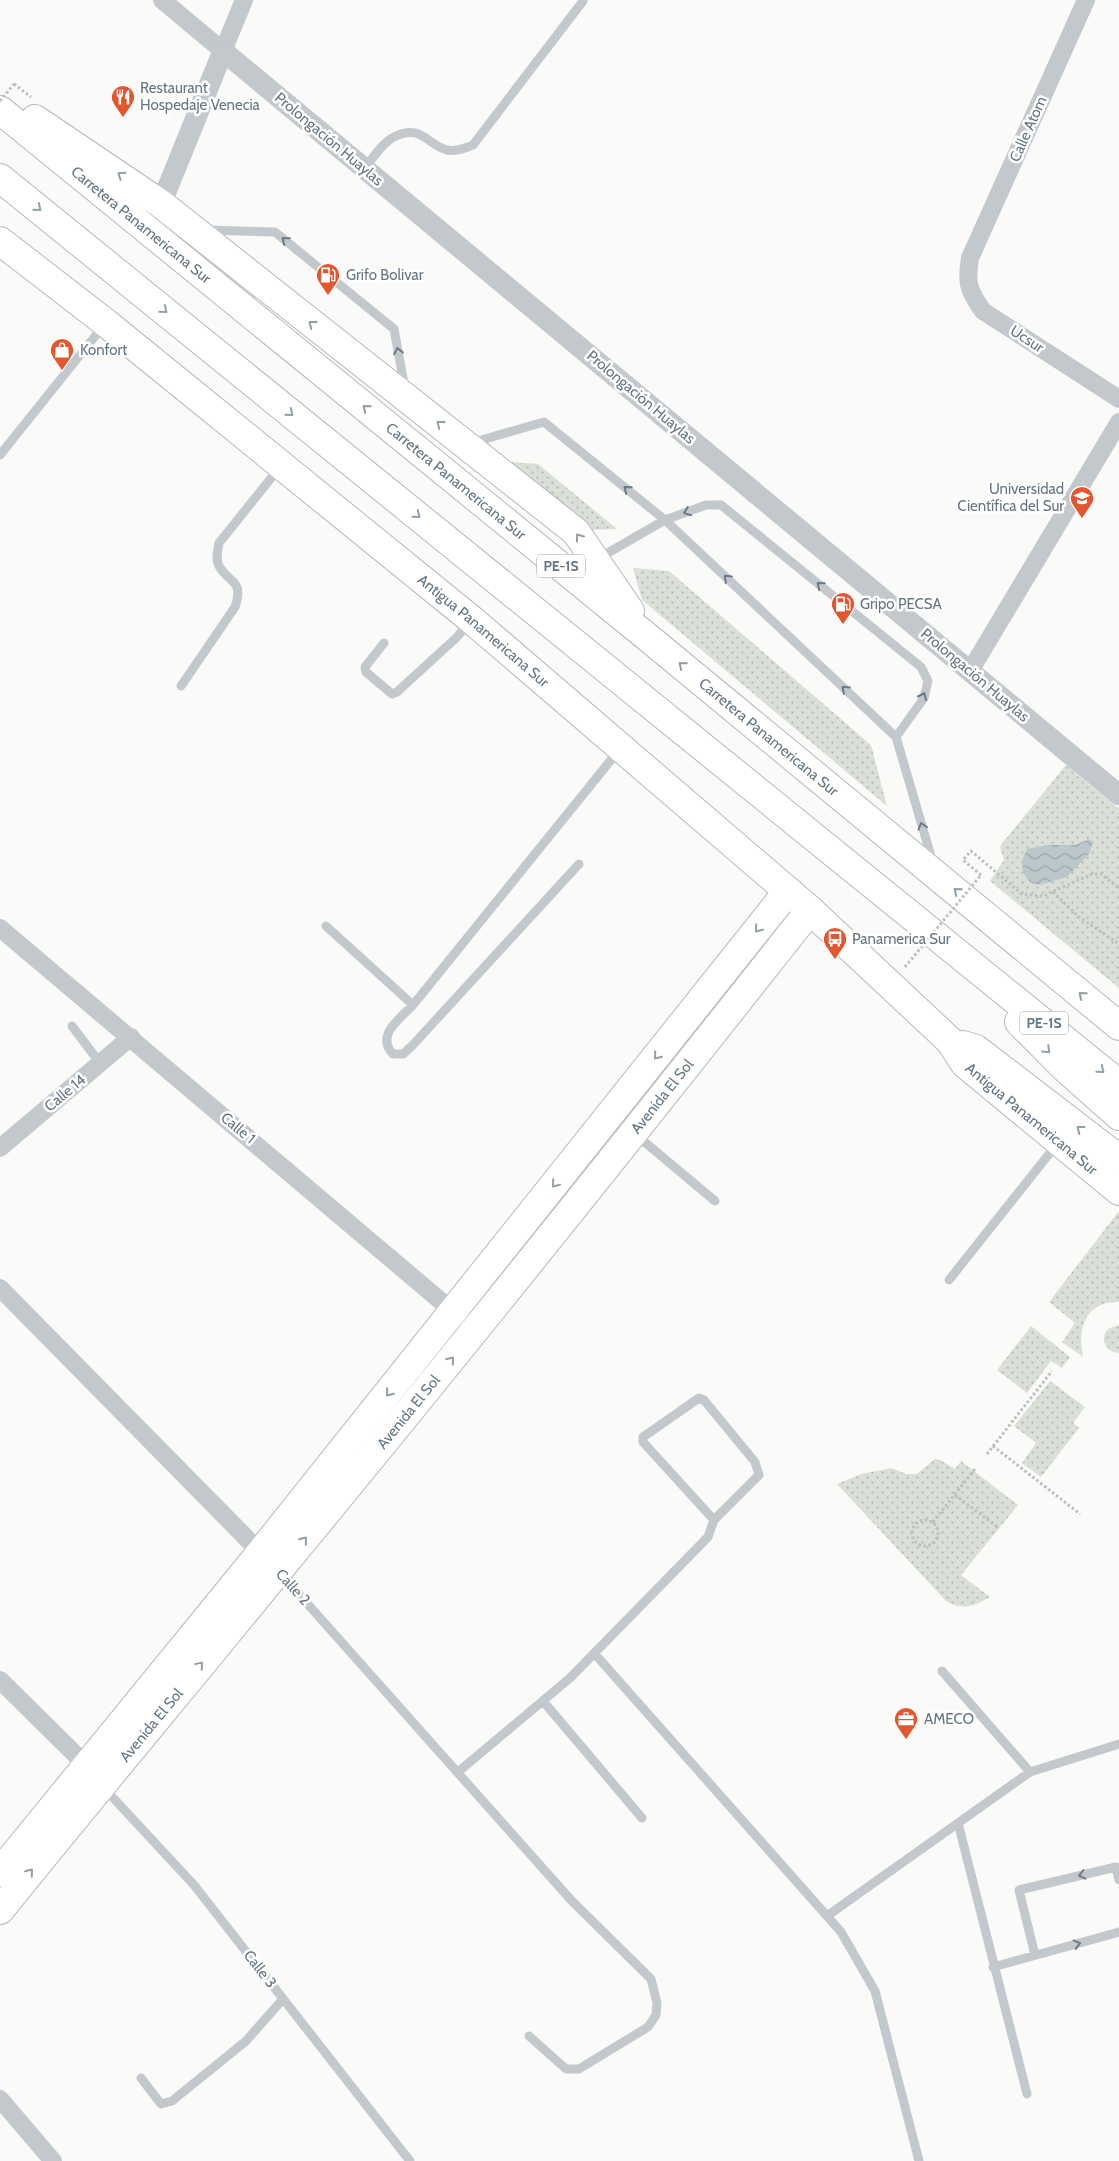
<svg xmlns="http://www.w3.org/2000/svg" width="1119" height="2161" font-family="Cabin,sans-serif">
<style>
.grass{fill:url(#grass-dots)}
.water{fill:url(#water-waves)}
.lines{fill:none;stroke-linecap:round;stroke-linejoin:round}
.primary-casing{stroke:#b5babe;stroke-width:30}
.motorway-casing{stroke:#b4b9bd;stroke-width:30}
.path{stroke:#bbbfc2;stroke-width:3;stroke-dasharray:2.5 2.5;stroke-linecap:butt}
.service{stroke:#c3c8cc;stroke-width:9}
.minor{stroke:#c3c8cc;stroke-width:18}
.tertiary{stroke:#c3c8cc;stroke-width:21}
.primary{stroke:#fff;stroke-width:28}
.motorway{stroke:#fff;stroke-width:28}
.path-bridge{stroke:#bbbfc2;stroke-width:3;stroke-dasharray:2.5 2.5;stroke-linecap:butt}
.oneway{stroke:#939fa8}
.oneway2{stroke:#6a7a87}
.labels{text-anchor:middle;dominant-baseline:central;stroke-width:5;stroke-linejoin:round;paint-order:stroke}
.shield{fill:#fff;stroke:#939fa8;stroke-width:1}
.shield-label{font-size:14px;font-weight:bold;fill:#657683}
.poi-label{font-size:15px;fill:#657683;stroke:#fff;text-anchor:start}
.street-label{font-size:15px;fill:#657683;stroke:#fff}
</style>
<defs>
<pattern id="grass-dots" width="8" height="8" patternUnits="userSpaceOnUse" patternTransform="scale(1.25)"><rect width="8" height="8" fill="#dadfd7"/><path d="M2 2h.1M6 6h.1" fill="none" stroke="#b4b9b4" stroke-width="1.8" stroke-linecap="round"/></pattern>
<pattern id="water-waves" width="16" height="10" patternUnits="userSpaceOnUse" patternTransform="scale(1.25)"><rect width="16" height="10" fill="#bbc7cb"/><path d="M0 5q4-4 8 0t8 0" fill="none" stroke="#9ca6aa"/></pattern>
</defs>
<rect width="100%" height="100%" fill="#fafaf8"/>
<path class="grass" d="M496,461L538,464L617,529L586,530Z
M633,568L669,571L871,745L887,806L642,600Z
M1066,765L1119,809V988L990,881L1004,860L1000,846Z
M1119,1211V1302C1085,1301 1077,1329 1083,1357L1062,1342L1075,1323L1049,1302Z
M1119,1325V1353C1106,1352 1099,1340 1108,1329Z
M1031,1326L1070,1357L1062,1368L1051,1361L1027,1393L997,1370Z
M1050,1381L1085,1407L1073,1423L1079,1428L1041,1477L1022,1463L1036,1443L1014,1426Z
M935,1459L940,1460L955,1469L961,1461L1018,1505L961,1575L990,1597C975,1606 962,1611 946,1601L837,1484L861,1474L892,1468L906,1474H917Z"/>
<path class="water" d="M1089,839L1093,842L1089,854L1067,877L1039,885L1030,882L1023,873L1022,860L1027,849L1047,845H1075Z"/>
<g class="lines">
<g class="primary-casing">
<g id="primary">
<path id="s1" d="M0,241L106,323L472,620L810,910L950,1041L965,1064L1119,1191"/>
<path d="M963,1045L976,1049L1119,1159"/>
<path d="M0,1872L261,1552L788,891"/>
<path id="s2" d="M0,1910C92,1796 186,1684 279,1570C459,1352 635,1132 810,910"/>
</g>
</g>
<g class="motorway-casing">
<g id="motorway">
<path id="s3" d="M0,110L646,636L1119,1026"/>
<path d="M35,119L161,204L576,532L630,611"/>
<path d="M0,178L1119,1084"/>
<path d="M1019,1022L1066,1069L1119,1116"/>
</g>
</g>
<path class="path" d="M14,84L31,97
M981,875L963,860L971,851L1022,894L1043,896L1092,874H1101L1119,888
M1053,892L1079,917L1119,944
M993,1446L1080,1514
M987,1454L1052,1371
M955,1495L999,1528
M912 1533a13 13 0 1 1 26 0a13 13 0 1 1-26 0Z
M933,1522L975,1469"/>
<path class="service" d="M365,168C373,158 382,143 394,137C421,123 427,145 447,150C456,152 465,148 473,145L583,1
M205,230L275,232L394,329L405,389
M471,443L544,422L665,520L706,505H721L921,667L928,681L924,698L896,737
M0,455L104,325
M599,558L665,520L896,737L933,863
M384,643L365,667L366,672L392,694L397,692L456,638L470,622
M181,686L235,607C244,579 230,585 219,566C215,559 218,550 219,543L280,467
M326,926L413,1005L619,750
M413,1005C400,1019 375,1035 393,1054H403L411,1047L579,864
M72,1026L100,1063
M635,1134L715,1201
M949,1280L1057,1144
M280,1573L571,1900L651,1979L657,2003L656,2015L648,2027L579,2069H566L529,2036
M594,1653L827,1916L1030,1772
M942,1671L1030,1772L1119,1744
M543,1701L642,1818
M458,1772L570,1678L708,1537L714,1520L759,1475L755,1462L704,1400L699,1398L643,1437V1442L714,1520
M104,1788L194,1885L410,2161
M958,1823L1027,2094
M827,1916L841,1932L875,1991L919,2161
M1035,1955L1019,1890L1116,1867L1119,1880
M993,1967L1119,1932
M141,2078L161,2104L172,2101L246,2041L283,1999"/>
<path class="minor" d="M162,0L223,51L244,0
M1086,0L970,258C966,283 968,290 983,311L1119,399
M970,671L1119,422
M0,928L475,1330
M0,1148L131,1037
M0,1288L268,1560
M0,1680L87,1766
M0,2099L53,2161"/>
<path class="tertiary" d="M161,204L223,51L1119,795"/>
<use href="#primary" class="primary"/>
<use href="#motorway" class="motorway"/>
<path class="path-bridge" d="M0,101L14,84
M905,967L981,875"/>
</g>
<defs><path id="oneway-chevron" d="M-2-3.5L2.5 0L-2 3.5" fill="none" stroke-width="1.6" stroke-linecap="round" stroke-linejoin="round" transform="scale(1.25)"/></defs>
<g class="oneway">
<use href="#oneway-chevron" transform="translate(121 175) rotate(-145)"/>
<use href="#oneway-chevron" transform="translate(38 208) rotate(39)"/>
<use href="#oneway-chevron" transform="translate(164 310) rotate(39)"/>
<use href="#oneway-chevron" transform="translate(312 324) rotate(-142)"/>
<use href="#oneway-chevron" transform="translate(366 408) rotate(-141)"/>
<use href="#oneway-chevron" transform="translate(290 413) rotate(39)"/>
<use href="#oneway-chevron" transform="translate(440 424) rotate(-142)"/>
<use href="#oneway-chevron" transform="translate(417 515) rotate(39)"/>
<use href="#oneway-chevron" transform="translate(579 537) rotate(-126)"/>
<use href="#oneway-chevron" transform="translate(682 665) rotate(-141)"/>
<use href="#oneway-chevron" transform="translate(957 891) rotate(-140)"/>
<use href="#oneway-chevron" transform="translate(758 929) rotate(129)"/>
<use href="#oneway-chevron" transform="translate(1082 995) rotate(-140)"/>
<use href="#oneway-chevron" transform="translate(1047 1050) rotate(44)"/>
<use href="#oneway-chevron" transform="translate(657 1056) rotate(129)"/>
<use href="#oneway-chevron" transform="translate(1101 1070) rotate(39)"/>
<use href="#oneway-chevron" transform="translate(1080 1129) rotate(-143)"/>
<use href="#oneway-chevron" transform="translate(555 1184) rotate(129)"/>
<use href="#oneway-chevron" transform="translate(451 1360) rotate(-51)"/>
<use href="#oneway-chevron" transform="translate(389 1393) rotate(129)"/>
<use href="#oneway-chevron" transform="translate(304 1540) rotate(-51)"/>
<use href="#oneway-chevron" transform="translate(200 1665) rotate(-50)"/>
<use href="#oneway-chevron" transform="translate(30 1872) rotate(-51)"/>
</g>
<g class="oneway2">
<use href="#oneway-chevron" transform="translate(285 240) rotate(-141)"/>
<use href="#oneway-chevron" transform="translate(398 351) rotate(-101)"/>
<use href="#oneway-chevron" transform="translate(627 489) rotate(-141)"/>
<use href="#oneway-chevron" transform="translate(687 512) rotate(159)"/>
<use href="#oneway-chevron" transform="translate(727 578) rotate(-137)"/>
<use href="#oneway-chevron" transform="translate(820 585) rotate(-141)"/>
<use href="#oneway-chevron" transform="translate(845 689) rotate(-137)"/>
<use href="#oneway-chevron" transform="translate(923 696) rotate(-66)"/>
<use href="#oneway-chevron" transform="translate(922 826) rotate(-107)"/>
<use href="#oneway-chevron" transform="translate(1082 1875) rotate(167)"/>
<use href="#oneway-chevron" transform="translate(1077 1944) rotate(-15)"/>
</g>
<defs>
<g id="restaurant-pin" transform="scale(1.25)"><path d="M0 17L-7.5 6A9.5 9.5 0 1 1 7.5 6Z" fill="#e4572e" stroke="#fff"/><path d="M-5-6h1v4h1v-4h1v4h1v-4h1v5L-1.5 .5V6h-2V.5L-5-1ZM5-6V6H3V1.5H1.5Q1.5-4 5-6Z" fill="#fff"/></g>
<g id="fuel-pin" transform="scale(1.25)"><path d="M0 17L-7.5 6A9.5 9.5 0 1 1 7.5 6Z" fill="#e4572e" stroke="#fff"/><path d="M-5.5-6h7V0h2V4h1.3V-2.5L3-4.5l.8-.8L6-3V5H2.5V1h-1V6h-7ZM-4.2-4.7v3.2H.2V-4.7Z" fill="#fff"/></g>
<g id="shop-pin" transform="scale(1.25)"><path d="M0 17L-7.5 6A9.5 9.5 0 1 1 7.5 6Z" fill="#e4572e" stroke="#fff"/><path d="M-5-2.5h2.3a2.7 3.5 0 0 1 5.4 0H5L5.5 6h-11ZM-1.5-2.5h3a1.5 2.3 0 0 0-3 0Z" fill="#fff"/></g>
<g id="university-pin" transform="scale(1.25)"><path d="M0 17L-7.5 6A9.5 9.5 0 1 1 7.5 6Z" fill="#e4572e" stroke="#fff"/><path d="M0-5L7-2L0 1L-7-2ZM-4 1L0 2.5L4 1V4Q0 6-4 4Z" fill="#fff"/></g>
<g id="bus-pin" transform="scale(1.25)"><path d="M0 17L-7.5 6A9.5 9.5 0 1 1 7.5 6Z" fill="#e4572e" stroke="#fff"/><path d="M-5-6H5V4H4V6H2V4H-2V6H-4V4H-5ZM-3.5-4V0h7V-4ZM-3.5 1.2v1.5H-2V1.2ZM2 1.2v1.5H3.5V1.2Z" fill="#fff"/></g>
<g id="office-pin" transform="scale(1.25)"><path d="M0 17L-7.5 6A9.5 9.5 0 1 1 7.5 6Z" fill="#e4572e" stroke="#fff"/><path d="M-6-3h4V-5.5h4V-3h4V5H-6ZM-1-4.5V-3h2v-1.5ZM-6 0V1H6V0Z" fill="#fff"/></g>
</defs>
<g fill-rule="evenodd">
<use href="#restaurant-pin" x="123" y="97"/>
<use href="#fuel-pin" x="328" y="275"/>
<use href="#shop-pin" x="62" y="350"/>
<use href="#university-pin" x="1082" y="498"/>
<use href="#fuel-pin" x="843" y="604"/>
<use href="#bus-pin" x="835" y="939"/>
<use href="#office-pin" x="906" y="1719"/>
</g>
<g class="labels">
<g class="shield">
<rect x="537" y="554.5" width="48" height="23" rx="4"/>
<rect x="1020" y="1011.5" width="48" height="23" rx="4"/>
</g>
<g class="shield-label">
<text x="561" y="566">PE-1S</text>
<text x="1044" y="1023">PE-1S</text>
</g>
<g class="poi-label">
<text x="140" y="88">Restaurant<tspan x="140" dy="17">Hospedaje Venecia</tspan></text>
<text x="346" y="275">Grifo Bolivar</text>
<text x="80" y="350">Konfort</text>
<text x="1064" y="489" text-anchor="end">Universidad<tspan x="1064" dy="17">Científica del Sur</tspan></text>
<text x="860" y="604">Gripo PECSA</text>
<text x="852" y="939">Panamerica Sur</text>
<text x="924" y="1719">AMECO</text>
</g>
<g class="street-label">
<text transform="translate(1028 129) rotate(-66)">Calle Atom</text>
<text transform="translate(329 139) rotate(40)">Prolongación Huaylas</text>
<text stroke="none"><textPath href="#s3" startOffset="182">Carretera Panamericana Sur</textPath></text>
<text transform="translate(1027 339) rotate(33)">Ucsur</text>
<text transform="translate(641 397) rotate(40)">Prolongación Huaylas</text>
<text stroke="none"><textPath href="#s3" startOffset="588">Carretera Panamericana Sur</textPath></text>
<text stroke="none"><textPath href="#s1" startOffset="621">Antigua Panamericana Sur</textPath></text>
<text transform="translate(975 675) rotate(40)">Prolongación Huaylas</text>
<text stroke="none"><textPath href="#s3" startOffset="992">Carretera Panamericana Sur</textPath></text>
<text transform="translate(65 1093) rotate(-40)">Calle 14</text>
<text stroke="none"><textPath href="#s2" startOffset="1049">Avenida El Sol</textPath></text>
<text stroke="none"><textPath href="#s1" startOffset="1356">Antigua Panamericana Sur</textPath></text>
<text transform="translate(238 1128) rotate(40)">Calle 1</text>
<text stroke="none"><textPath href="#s2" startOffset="644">Avenida El Sol</textPath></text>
<text transform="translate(293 1587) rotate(48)">Calle 2</text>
<text stroke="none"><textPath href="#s2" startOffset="239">Avenida El Sol</textPath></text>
<text transform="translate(260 1969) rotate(52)">Calle 3</text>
</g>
</g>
</svg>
